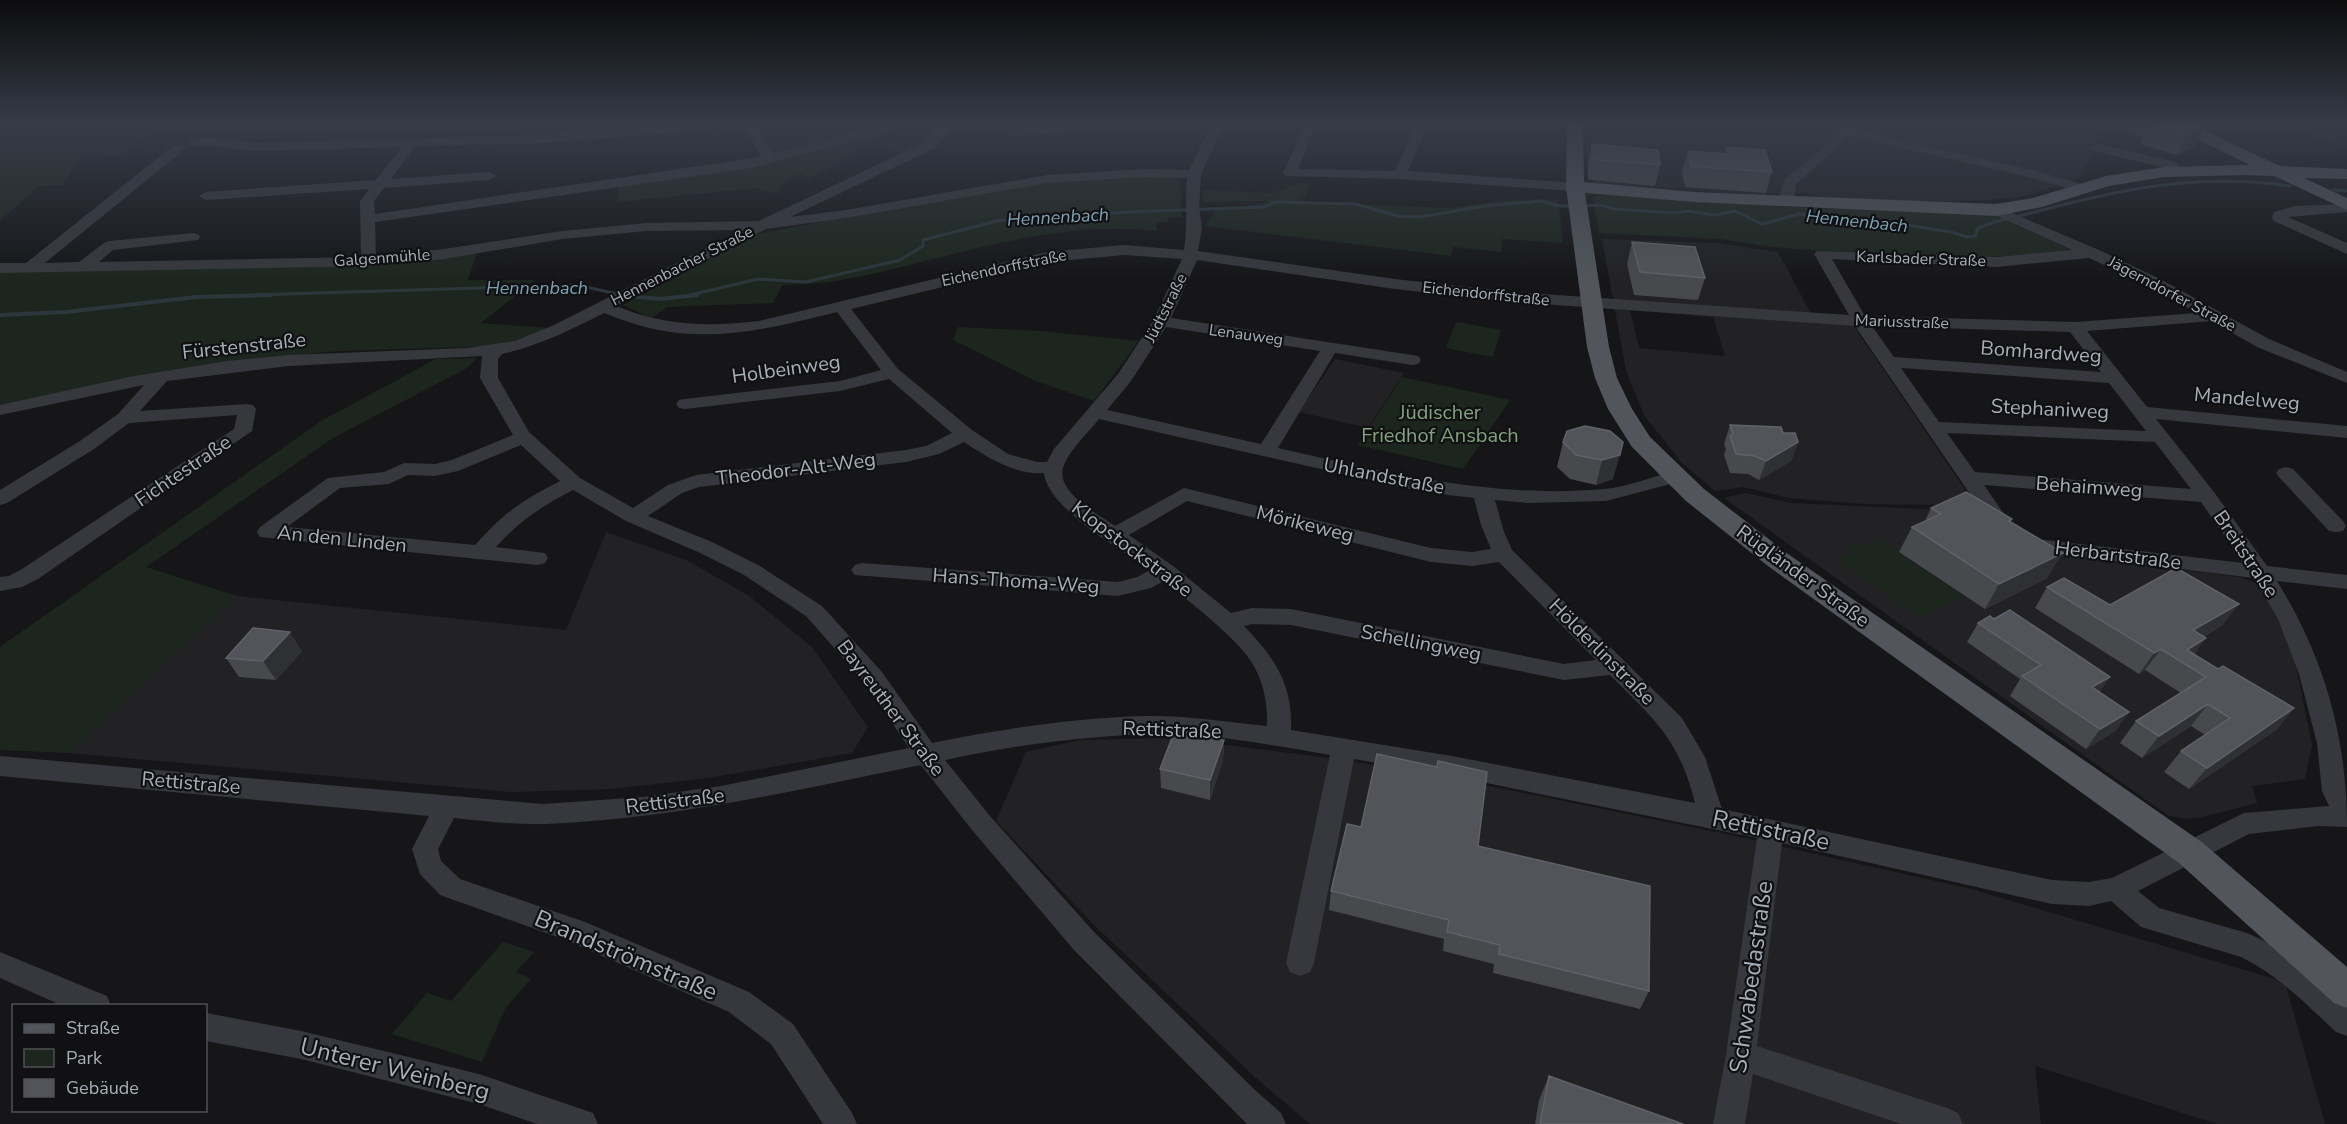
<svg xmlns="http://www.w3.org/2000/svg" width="2347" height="1124" font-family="'Nunito Sans',sans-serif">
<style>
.built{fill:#222225;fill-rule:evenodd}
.green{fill:#1d261e}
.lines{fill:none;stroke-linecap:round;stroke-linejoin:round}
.stream-far1{stroke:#2b373c;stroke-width:3}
.stream{stroke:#2b373c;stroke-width:4}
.minor{fill:#36383d;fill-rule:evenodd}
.major{fill:#52565c;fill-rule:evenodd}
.wall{fill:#47494d}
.shaded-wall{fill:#2f3033}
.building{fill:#525459;stroke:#5f6268;stroke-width:1.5}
.labels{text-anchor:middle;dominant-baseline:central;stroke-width:4.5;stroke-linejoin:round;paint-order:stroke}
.far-street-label{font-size:16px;fill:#a7afb8;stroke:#111113}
.far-water-label{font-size:18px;font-style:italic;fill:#7da2b4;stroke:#111113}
.street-label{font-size:20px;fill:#a7afb8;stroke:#111113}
.park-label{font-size:20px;fill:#80a47d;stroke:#111113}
.near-street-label{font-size:24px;fill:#a7afb8;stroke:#111113}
</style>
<rect width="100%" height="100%" fill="#161618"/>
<path class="built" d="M1586,124H2107L2080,177L2074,180L2021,197L1989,200L1925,202L1824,198L1805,193L1755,195L1595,183L1588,179Z
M1602,239L1716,243L1778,252L1816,323L1853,325L1966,491L1942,505L1863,504L1789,498L1743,487L1715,491L1682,463L1644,415L1626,371ZM1630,310L1713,317L1725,356L1639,348Z
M1335,359L1404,373L1368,428L1299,412Z
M1746,493L1791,503L1943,510L2014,549L2239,577L2256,583L2270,602L2293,651L2312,745L2305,779L2252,786L2257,803L2202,817L2184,819L2167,815L1724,498Z
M606,532L686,560L748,595L812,647L868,727L852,753L708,778L612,789L510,792L69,753L237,596L566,630Z
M1170,738L1337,759L1430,774L1726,834L1971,889L2275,979L2286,986L2325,1124H2217L2035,1066L2041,1124H1310L1256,1078L1093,924L996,821L1026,752L1080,740Z"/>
<path class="green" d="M0,124H158L146,130L154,131L125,156L82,157L62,185L39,186L0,221Z
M756,124H897L778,156L771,154Z
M911,124H943L933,136L903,155L875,146Z
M2284,124H2347V146L2327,142Z
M895,130L810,179L801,173L786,181L777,194L756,188L618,202V186L766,164Z
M1179,174L1182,217L1168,218V222H1157L1156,231C1048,218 942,262 837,281C819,284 800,284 782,285L773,303L667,307L651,318L623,305L753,235L1006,186L1098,178Z
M1300,183L1309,184L1305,198L1294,202L1452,208L1498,201L1558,199L1563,243L1502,239L1501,252L1453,247L1451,256L1205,226L1218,207L1245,206L1272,201L1203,202V190L1272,193Z
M1600,195L1811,208L1993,214L2075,252L1986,257L1825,251L1772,247L1721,239L1599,233L1593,197Z
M477,252L468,280H535L481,323L550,328L502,346L338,351L256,359L0,405V271H71Z
M1456,322L1501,330L1493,357L1446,348Z
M958,327L1040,331L1139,341L1094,401L1033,380L953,340Z
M477,358L467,368L333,438L146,567L237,596L69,753L0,750V647L321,421L436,359Z
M1402,377L1510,400L1463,469L1358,445Z
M1878,540L1964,596L1920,617L1836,559L1851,553L1846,547L1855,543L1863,547Z
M503,942L534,952L516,972L531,979L505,1009L482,1062L392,1034L427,993L451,1001Z"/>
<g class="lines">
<path class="stream-far1" d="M2333,190L2347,191
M1582,206L1601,205L1614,209L1673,213L1689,211L1715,215L1735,211L1762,224L1799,214L1867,225H1906L1951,232L1967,237L1976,236L1977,229C1996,219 2018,217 2039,211C2125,188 2201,173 2290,186
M224,296L577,285L622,295
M686,296L758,279L806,282L900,260L923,246V240L1001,220L1021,221L1128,212L1264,207L1275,202L1356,204L1398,216L1420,217L1484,206L1540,201L1560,206H1573"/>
<path class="stream" d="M630,296L660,299L697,295
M0,315L66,312L196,297L271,295"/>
<path class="minor" d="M697,124H756L773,154L889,124H908L906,127L752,168L375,222L376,256L444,249L562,231L646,223L759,221L925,142L942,124H955L935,148L790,217L846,210L1047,175L1145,169L1189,170L1212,124H1224L1201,174L1199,208L1202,228L1198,251L1395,279L1513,292L1849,315L1814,254L1817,251L1996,257L2072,250L1991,213L1989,210L1996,206L2099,250L2160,279L2269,339L2347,372V383L2257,347L2212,321L2087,331L2147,407L2347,426V438L2156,419L2214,492L2267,566L2347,575V589L2277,581C2324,657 2347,737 2347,827L2318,826L2249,834L2138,891L2159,908L2247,933L2276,946L2298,960L2347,1003V1036L2336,1032C2306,1004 2278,975 2241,957L2141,927L2111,901L2089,906L2052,904L1782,843L1757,1046L1947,1108L1958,1113L1963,1124H1901L1753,1074L1745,1124H1713L1726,1055L1757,838L1452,776L1354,759L1314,963L1310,972L1300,976L1290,972L1286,963L1330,755C1270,745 1206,732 1144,734C1077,737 1010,746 945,760L990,816L1094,932L1255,1090L1281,1113L1286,1124H1247L1074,950L972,830L921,765C796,790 673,819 546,824C516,825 484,821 454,818L438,849L441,861L460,879L585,922L749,992L793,1024L852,1113L857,1124H823L771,1044L729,1012L566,940L440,895L420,874L412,849L429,816L0,776V756L543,804L643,797L721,786L909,748L866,684L806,616L744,575L698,552L626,521L573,490C542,506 519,521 496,547L545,553L548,558L545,563L538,565L260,537L257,532L260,527L328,478L384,472L404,463L435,464L452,460L513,435L480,378L482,356L289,366L167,381L140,411L247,404L253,405L256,409L252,431L38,579L22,587L0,591V577L9,576L22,569L234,429L237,415L129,423L94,449L7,503L0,505V490L80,441L118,414L144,385L0,415V405L129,377L227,361L289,355L467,348L515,341L554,325L742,230L646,231L562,239L444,259L369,266L0,273V263H26L174,145H184L186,148L45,263L79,262L104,243L109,241L193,233L198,234L200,237L198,240L113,250L99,262L361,257L360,201L369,189L206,200L199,196L206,192L376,180L402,147L253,151L217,146H191L189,143C201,132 237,141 253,143L542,135ZM745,127L761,157L375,214L374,201L384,188L489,180L496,176L489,172L391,179L415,146L542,143ZM1145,177L1187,178C1185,202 1188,226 1184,250L1124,245L1047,252L759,321C709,327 663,326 616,306L766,229L846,218L1047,183ZM1124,255L1182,259L1153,321L1118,374L1054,449L1047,462H1037L1008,454L972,430L898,369L851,309L1047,262ZM2089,258L2148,285L2197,313L2075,322L1865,316L1832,259L1996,267ZM1197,260L1395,289L1513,302L1855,326L2007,548L2254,578L2278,619L2299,674L2317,743L2322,791L2329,806L2244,813L2112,878L2089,882L2052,880L1722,809L1705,757L1682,718L1512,550L1504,532L1495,500L1528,503L1606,501L1682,481L1685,477L1682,473L1675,471C1652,477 1627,487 1604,489C1493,499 1385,472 1278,448L1335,353L1412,365L1418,364L1421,360L1418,356L1412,355L1171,318ZM837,312L881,370L840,381L685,399L679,400L676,404L679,408L685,409L840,391L889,379L952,433L926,446L906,450L696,475L668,485L633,508L580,478L529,432L498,378V359L502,354C538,346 571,330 604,313C689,349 752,333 837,312ZM1872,326L2070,332L2101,372L1894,357ZM1166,327L1320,351L1261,444L1107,410L1131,381ZM1901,368L2109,383L2146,431L1939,422ZM1099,419L1423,492L1474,498L1481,525L1491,549L1472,552L1431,548L1184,488L1115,526C1098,514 1053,491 1064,465C1071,448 1088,433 1099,419ZM1947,433L2155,442L2191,489L1975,472ZM964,442C987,457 1014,475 1044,473C1048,509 1121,549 1150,570L1137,577L1118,582L862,563L855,565L851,570L855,575L1118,596L1151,588L1164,581C1189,602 1241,640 1255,668C1264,685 1268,707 1267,726C1227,722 1186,715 1145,716C1073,718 1002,729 932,743L882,672L822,606L758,565L712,542L648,516L682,493L699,487L906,462L939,454ZM521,445L560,481C521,501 505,512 475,545L287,527L340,488L389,484L408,475L435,476L458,471ZM1984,485L2201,502L2243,563L2020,537ZM1187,501L1431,562L1472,566L1499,562L1596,660L1564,664L1291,609L1252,608L1231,613L1173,566L1129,535ZM1252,624L1291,625L1564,680L1610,675C1655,720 1679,739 1695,803L1452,756L1291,730C1293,684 1274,657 1244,626Z
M1073,124H1127L1121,128L1011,136L1005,132L1011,128Z
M1305,124H1317L1298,169L1395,171L1414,129L1398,127L1396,124H1423L1426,129L1408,171L1575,183L1582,187L1575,191L1400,179L1285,176L1283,173Z
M1847,124H1860L1855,130L2032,170L2085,185L2087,188L2080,192L2029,177L1850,136L1796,184L1793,205H1783L1780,195L1784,180L1830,142Z
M2099,144L2176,162L2184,171L2177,175L2166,168L2094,151L2092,148Z
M2347,204V212L2288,217L2347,243V254L2274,221L2272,218L2274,212L2295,206Z
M2286,467L2293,469L2343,521L2346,526L2343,531L2336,532L2329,531L2279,477L2276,473L2279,469Z
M0,952L107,996L111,1006H63L0,978Z
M206,1013L301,1031L479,1074L593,1113L598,1124H537L479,1104L301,1059L206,1041Z"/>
<path class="major" d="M1567,124H1583L1584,182L1695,192L1996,204L2033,198L2106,176L2164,167L2250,165L2173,127L2171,124H2191L2280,166L2347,169V179L2304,178L2347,198V210L2274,176L2244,175L2164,177L2109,186L2042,207L1996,216L1695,202L1585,193L1609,347L1617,378L1632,409L1650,437L1704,489L1788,554L2203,843L2347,967V1008L2334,1003L2179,863L1768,566L1686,501L1632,447L1608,409L1595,378L1587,347L1566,187Z"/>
</g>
<path class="wall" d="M2076,124H2102L2100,129Z
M2131,124H2199L2206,126L2195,146L2177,155L2139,144L2143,136L2127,131Z
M1592,144L1660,165L1655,186L1592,180L1588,179V164Z
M1726,147L1772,172L1766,193L1685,187L1682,172L1688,151L1724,154Z
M1632,242L1705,278L1698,300L1634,295L1627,264Z
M1730,425L1783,433L1798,442L1791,461L1759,480L1748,474L1730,473L1724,455L1726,449L1724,444Z
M1585,426L1613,479L1596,485L1570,479L1557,467L1563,442Z
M1931,508L2012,519L2011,522L2047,578L1985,609L1899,552L1912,527L1925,521Z
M2047,587L2110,605L2223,625L2203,637L2194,655L2218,669L2294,708L2276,730L2189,789L2164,772L2181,751L2205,735L2191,726L2142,758L2120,743L2136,721L2181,693L2145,670L2139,674L2035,608Z
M1978,623L2099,692L2129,712L2115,731L2086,749L2010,696L2020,679L1967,642Z
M302,651L276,680L239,677L226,658Z
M1224,740L1223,760L1210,800L1161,788L1160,769Z
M1361,827L1478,846L1649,991L1640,1009L1493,973L1494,964L1443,951L1444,939L1329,910L1331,891Z
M1549,1076L1683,1124H1535L1539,1100Z"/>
<path class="shaded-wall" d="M2206,126L2195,146L2177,155L2188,135Z
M1798,442L1791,461L1759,480L1766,461Z
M1620,455L1613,479L1596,485L1602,460Z
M2063,553L2047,578L1985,609L1999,584Z
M2239,604L2223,625L2177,652L2193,630Z
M290,632L302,651L276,680L263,661Z
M2206,638L2190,660L2187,650Z
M2161,649L2145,670L2139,674L2154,653Z
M2110,677L2097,696L2092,687Z
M2208,704L2191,726L2142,758L2159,736Z
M2294,708L2276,730L2189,789L2207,768Z
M2129,712L2115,731L2086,749L2100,729Z
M1224,740L1223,760L1210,800V780Z"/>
<path class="building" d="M2149,124H2199L2206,126L2188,135Z
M1592,144L1658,150L1660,165L1596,160L1593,158Z
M1726,147L1765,150L1772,172L1691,166L1688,151L1728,154Z
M1632,242L1695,247L1705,278L1640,272Z
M1730,425L1781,427L1783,433H1795L1798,442L1766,461L1755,456L1736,454L1730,436L1733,434Z
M1585,426L1610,431L1623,442L1620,455L1602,460L1576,455L1563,442L1567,431Z
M1966,492L2012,519L2009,521L2063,553L1999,584L1912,527L1941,514L1931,508Z
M2176,568L2239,604L2193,630L2206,638L2187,650L2218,669L2223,666L2294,708L2207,768L2181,751L2230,718L2208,704L2159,736L2136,721L2206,677L2161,649L2154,653L2047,587L2064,578L2110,605Z
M2010,610L2110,677L2092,687L2129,712L2100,729L2022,676L2041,665L1978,623L1990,616L1994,619Z
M253,628L290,632L263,661L226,658Z
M1175,730L1224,740L1210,780L1160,769Z
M1377,754L1437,767L1438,761L1487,772L1478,846L1650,886L1649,991L1499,954L1500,945L1447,932L1449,920L1331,891L1347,824L1361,827Z
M1549,1076L1683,1124H1540Z"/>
<linearGradient id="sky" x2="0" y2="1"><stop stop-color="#0c0c0d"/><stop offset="0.44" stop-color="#363c48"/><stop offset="1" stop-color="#363c48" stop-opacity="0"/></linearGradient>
<rect width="2347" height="281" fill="url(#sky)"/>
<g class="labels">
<g class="far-street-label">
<text transform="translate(382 258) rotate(-4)">Galgenmühle</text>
<text transform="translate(1921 259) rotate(2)">Karlsbader Straße</text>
<text transform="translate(682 266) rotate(-27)">Hennenbacher Straße</text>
<text transform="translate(1004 268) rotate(-12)">Eichendorffstraße</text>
<text transform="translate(1486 294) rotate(6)">Eichendorffstraße</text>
<text transform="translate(2172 294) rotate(28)">Jägerndorfer Straße</text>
<text transform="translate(1166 308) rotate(-63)">Jüdtstraße</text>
<text transform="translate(1902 322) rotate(2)">Mariusstraße</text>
<text transform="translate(1246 335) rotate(8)">Lenauweg</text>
</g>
<g class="far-water-label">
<text transform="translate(1058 217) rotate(-3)">Hennenbach</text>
<text transform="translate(1857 221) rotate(6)">Hennenbach</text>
<text x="537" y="288">Hennenbach</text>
</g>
<g class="street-label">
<text transform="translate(244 346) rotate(-6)">Fürstenstraße</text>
<text transform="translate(2041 352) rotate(4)">Bomhardweg</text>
<text transform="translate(786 369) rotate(-8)">Holbeinweg</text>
<text transform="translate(2247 399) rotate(5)">Mandelweg</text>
<text transform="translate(2050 409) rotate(3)">Stephaniweg</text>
<text transform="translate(796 469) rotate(-7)">Theodor-Alt-Weg</text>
<text transform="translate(183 471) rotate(-34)">Fichtestraße</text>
<text transform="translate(1384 476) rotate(11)">Uhlandstraße</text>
<text transform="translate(2089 487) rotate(4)">Behaimweg</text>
<text transform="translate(1305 524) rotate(14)">Mörikeweg</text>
<text transform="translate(342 539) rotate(6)">An den Linden</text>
<text transform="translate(1132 549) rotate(37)">Klopstockstraße</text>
<text transform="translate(2246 554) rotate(56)">Breitstraße</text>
<text transform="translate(2118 555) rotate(7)">Herbartstraße</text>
<text transform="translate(1803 576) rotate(36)">Rügländer Straße</text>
<text transform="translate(1016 581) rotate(4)">Hans-Thoma-Weg</text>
<text transform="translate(1421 643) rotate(11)">Schellingweg</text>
<text transform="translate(1602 652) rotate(45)">Hölderlinstraße</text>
<text transform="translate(891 708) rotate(53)">Bayreuther Straße</text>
<text transform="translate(1172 730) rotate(2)">Rettistraße</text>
<text transform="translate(191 783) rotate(5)">Rettistraße</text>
<text transform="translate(675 801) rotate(-7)">Rettistraße</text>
</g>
<g class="park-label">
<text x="1440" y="412">Jüdischer<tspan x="1440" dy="23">Friedhof Ansbach</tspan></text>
</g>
<g class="near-street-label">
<text transform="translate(1771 830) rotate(12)">Rettistraße</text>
<text transform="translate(626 955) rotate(23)">Brandströmstraße</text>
<text transform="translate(1751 977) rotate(-82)">Schwabedastraße</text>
<text transform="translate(395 1069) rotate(14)">Unterer Weinberg</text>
</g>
</g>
<rect x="12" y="1004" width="195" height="108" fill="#111113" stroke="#4d5055" stroke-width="1.5"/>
<rect x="24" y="1024" width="30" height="9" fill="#52565c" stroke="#4d5055" stroke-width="1.5"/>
<text x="66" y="1034" font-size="18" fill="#a7afb8">Straße</text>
<rect x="24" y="1049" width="30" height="18" fill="#1d261e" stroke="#4d5055" stroke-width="1.5"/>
<text x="66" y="1064" font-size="18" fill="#a7afb8">Park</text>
<rect x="24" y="1079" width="30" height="18" fill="#525459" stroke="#4d5055" stroke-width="1.5"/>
<text x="66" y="1094" font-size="18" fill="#a7afb8">Gebäude</text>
</svg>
